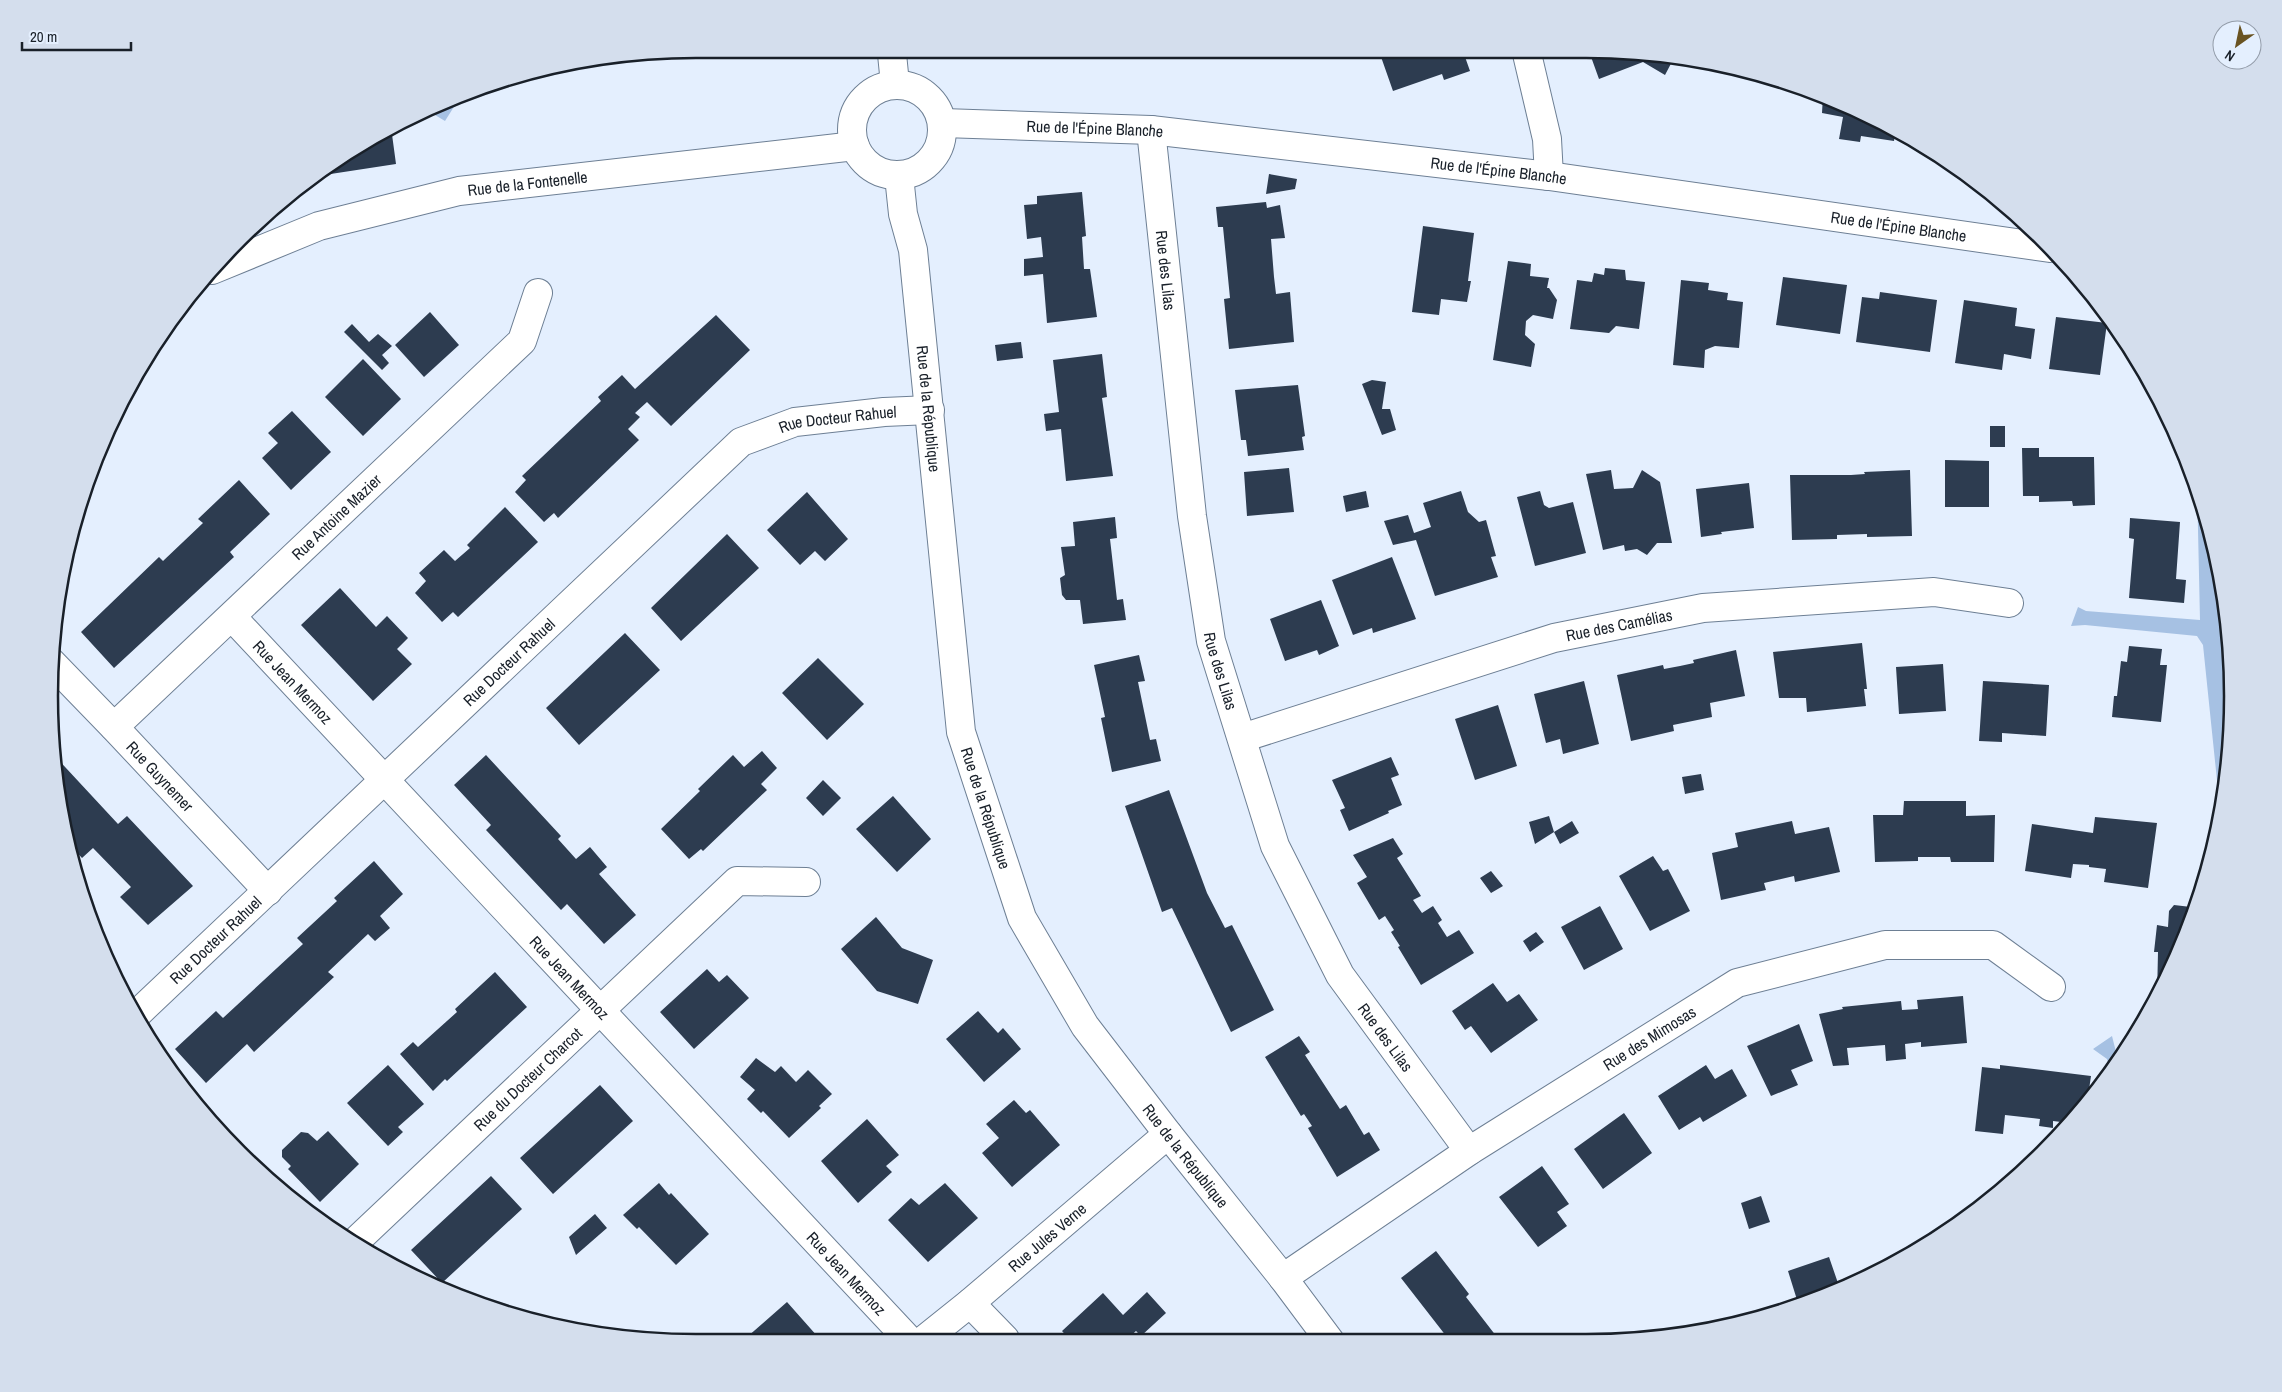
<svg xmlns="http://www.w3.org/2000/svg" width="2282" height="1392" font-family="'Archivo Narrow',sans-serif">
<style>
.green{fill:#a6c1e3}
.building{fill:#2d3c50}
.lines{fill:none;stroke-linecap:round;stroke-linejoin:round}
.minor-casing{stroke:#6d7f94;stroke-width:30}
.tertiary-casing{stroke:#6d7f94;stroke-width:30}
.secondary-casing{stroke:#6d7f94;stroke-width:30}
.minor{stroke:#fff;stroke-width:28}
.tertiary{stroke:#fff;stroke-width:28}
.secondary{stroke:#fff;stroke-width:28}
.labels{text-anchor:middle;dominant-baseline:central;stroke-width:5;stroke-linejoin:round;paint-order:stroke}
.street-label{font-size:16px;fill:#192029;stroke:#e4effe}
.rim{fill:none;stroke:#192029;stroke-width:2.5}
</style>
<rect width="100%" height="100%" fill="#e4effe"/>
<path class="green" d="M462,94L445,121L425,109Z
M2197,484L2228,611L2232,738L2216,832L2218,790L2203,645L2197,636L2085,625L2071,626L2078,607L2086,611L2200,620Z
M2112,1036L2118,1060L2111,1072L2107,1059L2093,1049Z"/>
<path class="building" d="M1380,54H1464L1470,71L1444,80L1442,74L1393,91Z
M1590,54H1670L1675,56L1665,75L1643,62L1599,79Z
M1823,95L1833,98L1895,134L1894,141L1861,136L1860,142L1839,139L1843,117L1822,113Z
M391,127L396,164L311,177L371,140Z
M1269,174L1297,179L1295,189L1266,194Z
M1082,192L1086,236L1082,237L1084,269H1090L1097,317L1047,323L1043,274L1024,276V259L1043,257L1041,237L1027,239L1024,205L1037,204V196Z
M1266,202L1267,208L1280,205L1285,238L1271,239L1274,277L1276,294L1290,292L1294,342L1229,349L1224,299L1230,298L1223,227H1218L1216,207Z
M1423,226L1474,233L1468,281H1471L1467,302L1441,299L1439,315L1412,312Z
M1508,261L1531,264L1530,276L1549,278L1547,288H1549L1557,300L1553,319L1533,315L1526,321L1525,335L1535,344L1531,367L1493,360Z
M1605,268L1625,270L1626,280L1645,282L1639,329L1616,326L1609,333L1570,329L1577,280L1592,282L1594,273L1604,275Z
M1783,277L1847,285L1840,334L1776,325Z
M1681,280L1709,283L1708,290L1728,293L1727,300L1743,302L1739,348L1715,346L1705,350L1704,368L1673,365Z
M1880,292L1937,300L1930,352L1856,342L1862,297L1879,299Z
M1964,300L2017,308L2015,326L2035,329L2031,359L2004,354L2002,370L1955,363Z
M430,312L459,345L424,377L395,345Z
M716,315L750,350L671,426L647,402L635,413L640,417L628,429L639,440L558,518L554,513L544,522L515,492L526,480L522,476L601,401L598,397L622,375L635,389Z
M2056,317L2107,323L2100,375L2049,369Z
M352,324L369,342L378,334L392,346L382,355L389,363L382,370L344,332Z
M1021,342L1023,358L997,361L995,345Z
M1102,354L1107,397L1102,398L1113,476L1066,481L1061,429L1046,431L1044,414L1059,412L1053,360Z
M363,359L401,399L363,436L325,397Z
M2138,360L2146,372L2148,376L2136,374Z
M1372,380L1386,382L1382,409H1390L1396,430L1382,435L1362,384Z
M1298,385L1305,436L1302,437L1304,450L1248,456L1246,440H1241L1235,390Z
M292,411L331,452L291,490L262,458L278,443L268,433Z
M1990,426H2005V447H1990Z
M2022,448H2039V457H2094L2095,505L2073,506L2072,501L2039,502V496H2023Z
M1945,460L1989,461V507H1945Z
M1289,468L1294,512L1247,516L1244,472Z
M1611,470L1614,489L1633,488L1642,470L1660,482L1672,543H1657L1647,555L1637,549L1625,551L1624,545L1603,550L1586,474Z
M1910,470L1912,536L1867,537V534L1837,535V539L1792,540L1790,475H1851L1865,474L1864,472Z
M239,480L270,514L230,552L234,557L114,668L81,632L159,557L163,561L203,523L198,519Z
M1749,483L1754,528L1721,532L1722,534L1701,537L1696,489Z
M1366,491L1369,507L1346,512L1343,496Z
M1461,491L1468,512L1479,522L1486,520L1496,556L1491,557L1498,577L1435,596L1416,540L1393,545L1384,521L1408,515L1414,533L1431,527L1423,503Z
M1540,491L1544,505L1549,508L1573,502L1586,553L1535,566L1517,497Z
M807,492L848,539L825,561L815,551L800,565L767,530Z
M505,507L538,542L458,617L453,612L442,622L415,593L426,581L419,573L444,550L455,561L470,548L467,545Z
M1115,517L1117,538L1110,539L1117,600L1123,599L1126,620L1083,624L1080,600H1066L1062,595L1060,578L1065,575L1061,547L1075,546L1073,522Z
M2130,518L2180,522L2176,579L2186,580L2184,603L2129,598L2134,539L2129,538Z
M727,534L759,568L681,641L651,608Z
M1392,557L1416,619L1373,633L1372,628L1353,635L1332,580Z
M340,588L376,627L387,616L408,638L397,649L412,664L373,701L301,625Z
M1321,600L1339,646L1319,655L1317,650L1285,661L1270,619Z
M625,633L660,670L579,745L546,708Z
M1862,643L1867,689H1864L1866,706L1807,712L1806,698H1779L1773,652Z
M2129,646L2162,649L2160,665H2167L2161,722L2112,717L2114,696H2117L2121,661L2127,662Z
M1736,650L1745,696L1710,703L1712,717L1673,725L1674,731L1631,741L1617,675L1663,665L1664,669L1680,666L1694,663L1693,660Z
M1139,655L1145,681L1138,682L1150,740L1156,739L1161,761L1112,772L1101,718L1105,717L1094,665Z
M818,658L864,704L827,740L782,693Z
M1943,664L1946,711L1899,714L1896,667Z
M1584,681L1599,744L1563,754L1560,739L1546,743L1534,694Z
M1983,681L2049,685L2046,736L2002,733V742L1979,741Z
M1498,705L1517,766L1475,780L1455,719Z
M51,728L56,734L52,738L51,732Z
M762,751L777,768L761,784L767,790L703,851L701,849L689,859L661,829L700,791L698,789L733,755L744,767Z
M53,754L118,824L127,816L193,886L148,925L120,897L131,887L93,848L82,858L69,844L54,781Z
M486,755L561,836L558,839L576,859L590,847L607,867L599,874L636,915L604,944L567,904L561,910L486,830L491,825L454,785Z
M1391,757L1399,775L1391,778L1402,805L1388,811L1389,813L1349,831L1340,810L1345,808L1332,780Z
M1701,774L1704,790L1685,794L1682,777Z
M823,780L841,798L823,816L806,798Z
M1169,790L1207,893L1225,928L1232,925L1274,1010L1231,1032L1172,908L1162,912L1125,806Z
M893,796L931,839L897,872L856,829Z
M1904,801H1966V816L1995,815L1994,862H1951L1950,857H1918V861L1875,862L1873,815H1903Z
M1549,816L1554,832L1572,821L1579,833L1560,844L1554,832L1535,844L1529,822Z
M2095,817L2157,823L2148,888L2104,882L2106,869L2089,867V865L2073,864L2071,878L2025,871L2032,824L2093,833Z
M1792,821L1795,834L1829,827L1840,872L1795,882L1794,876L1764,883L1766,890L1721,900L1712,853L1738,847L1735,833Z
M1393,838L1403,854L1397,858L1421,896L1413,900L1422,913L1433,906L1442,920L1438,923L1447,937L1459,930L1474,953L1421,985L1398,947L1400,946L1391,932L1394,930L1385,916L1379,920L1357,883L1367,877L1353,855Z
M1653,856L1663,871L1668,869L1690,911L1650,931L1619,876Z
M374,861L403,894L380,916L390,928L375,941L368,934L328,972L334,977L254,1052L247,1044L206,1083L175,1049L216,1011L223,1018L303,944L297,938L337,901L334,898Z
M1491,871L1503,886L1491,893L1480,878Z
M2174,905L2191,907L2193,912L2167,982L2157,997L2158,952H2154L2157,925L2168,927L2169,911Z
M1600,906L1623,949L1584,970L1561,927Z
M876,917L902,948L933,960L918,1004L877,991L841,949Z
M1536,932L1544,942L1530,952L1523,941Z
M707,969L719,982L727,975L749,998L694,1049L660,1012Z
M495,972L527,1007L447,1081L445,1079L433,1091L400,1054L413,1042L418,1047L457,1012L455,1009Z
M1493,983L1507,1002L1519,994L1538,1020L1491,1053L1471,1026L1465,1030L1452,1011Z
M1963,996L1967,1043L1921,1047V1042L1905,1044L1906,1059L1886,1061L1885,1045L1847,1048L1849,1065L1833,1066L1819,1014L1843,1009L1842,1007L1901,1001L1902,1010L1918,1009L1917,1000Z
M978,1011L998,1033L1003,1028L1021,1049L984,1082L946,1039Z
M1799,1024L1813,1061L1791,1070L1798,1085L1771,1096L1747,1046Z
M1299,1036L1310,1052L1305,1055L1340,1109L1346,1105L1364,1135L1369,1132L1380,1150L1337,1177L1308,1128L1312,1126L1304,1114L1301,1116L1265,1057Z
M756,1058L775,1072L781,1066L796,1082L808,1070L832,1094L819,1106L821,1108L789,1138L763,1111L761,1113L747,1099L755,1090L740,1077Z
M388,1065L424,1104L398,1127L403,1132L388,1146L347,1103Z
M1706,1065L1715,1079L1732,1069L1747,1096L1703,1122L1700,1117L1679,1130L1658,1096Z
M2000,1065L2091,1076L2087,1103L2069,1123L2053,1121V1128L2039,1126L2040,1119L2005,1115L2003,1134L1975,1131L1982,1067L2000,1069Z
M600,1085L633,1121L553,1194L520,1158Z
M1014,1100L1026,1113L1030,1110L1060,1145L1012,1187L982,1153L999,1138L986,1124Z
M1624,1113L1652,1153L1603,1189L1574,1149Z
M867,1119L899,1155L886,1166L892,1172L858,1203L821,1161Z
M328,1131L359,1164L320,1202L288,1169L291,1166L282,1157V1150L301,1132L308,1133L317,1141Z
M240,1141L247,1150L241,1156L233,1147Z
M1542,1166L1569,1204L1557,1212L1567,1226L1538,1247L1499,1197Z
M491,1176L522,1209L442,1283L411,1250Z
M659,1183L669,1195L671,1193L709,1234L676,1265L639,1227L637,1229L623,1215Z
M945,1183L978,1218L928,1262L888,1220L911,1198L919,1205Z
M1761,1196L1770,1222L1749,1229L1741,1203Z
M595,1214L607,1228L576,1255L569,1237Z
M1436,1251L1469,1294L1466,1297L1500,1341H1450L1401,1278Z
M1829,1257L1839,1286L1798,1303L1788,1271Z
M1147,1292L1166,1313L1141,1336L1136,1331L1126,1340H1070L1062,1331L1103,1293L1123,1315Z
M787,1302L818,1337L748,1338L747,1337Z"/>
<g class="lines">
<g class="minor-casing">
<g id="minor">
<path d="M1527,54L1547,139L1549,176"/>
<path id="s1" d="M1151,130L1192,516L1211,641L1275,846L1340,975L1469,1151"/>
<path id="s2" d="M232,617L908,1339"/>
<path id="s3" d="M51,662L114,727L268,891"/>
<path id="s4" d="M114,727L522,341L538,293"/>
<path id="s5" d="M1242,738L1554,638L1703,608L1934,592L2009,603"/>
<path id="s6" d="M137,1014L741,442L795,422L884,412L930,410"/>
<path id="s7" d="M356,1241L737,881L806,882"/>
<path id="s8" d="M1283,1278L1469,1151L1737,983L1885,945H1993L2051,987"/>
<path d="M970,1303L1005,1339"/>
<path id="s9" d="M925,1339L970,1303L1168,1134"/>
</g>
</g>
<g class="tertiary-casing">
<g id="tertiary">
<path id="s10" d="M943,123L1151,130L1549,176L2050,248"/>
<path id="s11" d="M212,270L319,226L459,191L855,146"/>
</g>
</g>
<g class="secondary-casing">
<g id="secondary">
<path d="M892,54L895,84"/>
<circle cx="897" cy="130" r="45"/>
<path id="s12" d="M899,176L903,214L913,250L961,732L1022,918L1085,1026L1168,1134L1283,1278L1330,1341"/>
</g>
</g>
<use href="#minor" class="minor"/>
<use href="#tertiary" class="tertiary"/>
<use href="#secondary" class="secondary"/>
</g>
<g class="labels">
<g class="street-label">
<text stroke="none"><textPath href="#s10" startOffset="152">Rue de l'Épine Blanche</textPath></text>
<text stroke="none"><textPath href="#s10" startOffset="558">Rue de l'Épine Blanche</textPath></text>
<text stroke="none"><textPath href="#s11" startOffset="329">Rue de la Fontenelle</textPath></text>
<text stroke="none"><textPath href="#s10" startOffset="962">Rue de l'Épine Blanche</textPath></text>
<text stroke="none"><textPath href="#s1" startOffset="141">Rue des Lilas</textPath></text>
<text stroke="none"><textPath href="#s12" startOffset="235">Rue de la République</textPath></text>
<text stroke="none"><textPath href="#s6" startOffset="932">Rue Docteur Rahuel</textPath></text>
<text stroke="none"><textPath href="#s4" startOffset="306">Rue Antoine Mazier</textPath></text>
<text stroke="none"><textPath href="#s5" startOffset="394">Rue des Camélias</textPath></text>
<text stroke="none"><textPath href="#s6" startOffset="512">Rue Docteur Rahuel</textPath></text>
<text stroke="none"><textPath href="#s1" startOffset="546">Rue des Lilas</textPath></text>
<text stroke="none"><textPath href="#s2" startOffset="89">Rue Jean Mermoz</textPath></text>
<text stroke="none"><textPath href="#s3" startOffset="158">Rue Guynemer</textPath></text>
<text stroke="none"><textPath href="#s12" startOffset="640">Rue de la République</textPath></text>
<text stroke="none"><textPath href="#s6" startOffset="108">Rue Docteur Rahuel</textPath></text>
<text stroke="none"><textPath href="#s2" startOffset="494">Rue Jean Mermoz</textPath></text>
<text stroke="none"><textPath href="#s1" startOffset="951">Rue des Lilas</textPath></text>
<text stroke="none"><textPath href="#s8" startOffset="438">Rue des Mimosas</textPath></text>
<text stroke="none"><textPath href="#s7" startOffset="236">Rue du Docteur Charcot</textPath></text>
<text stroke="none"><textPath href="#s12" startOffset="1045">Rue de la République</textPath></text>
<text stroke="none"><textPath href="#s9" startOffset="159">Rue Jules Verne</textPath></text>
<text stroke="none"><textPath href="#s2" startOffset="899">Rue Jean Mermoz</textPath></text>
</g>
</g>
<path d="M0 0H2282V1392H0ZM696 58H1586A638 638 0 0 1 2224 696V696A638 638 0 0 1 1586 1334H696A638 638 0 0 1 58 696V696A638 638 0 0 1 696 58Z" fill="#d4deed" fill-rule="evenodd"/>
<path class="rim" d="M696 58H1586A638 638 0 0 1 2224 696V696A638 638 0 0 1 1586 1334H696A638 638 0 0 1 58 696V696A638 638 0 0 1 696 58Z"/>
<g transform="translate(2237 45) rotate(213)"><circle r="24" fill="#e4effe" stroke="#939ca9"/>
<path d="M0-4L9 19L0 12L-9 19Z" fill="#695322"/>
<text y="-8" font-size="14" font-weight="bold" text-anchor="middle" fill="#192029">N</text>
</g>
<path d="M22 42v8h109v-8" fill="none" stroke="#192029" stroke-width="2.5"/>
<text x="30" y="42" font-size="15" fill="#192029" stroke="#e4effe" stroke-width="4" paint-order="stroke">20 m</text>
</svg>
